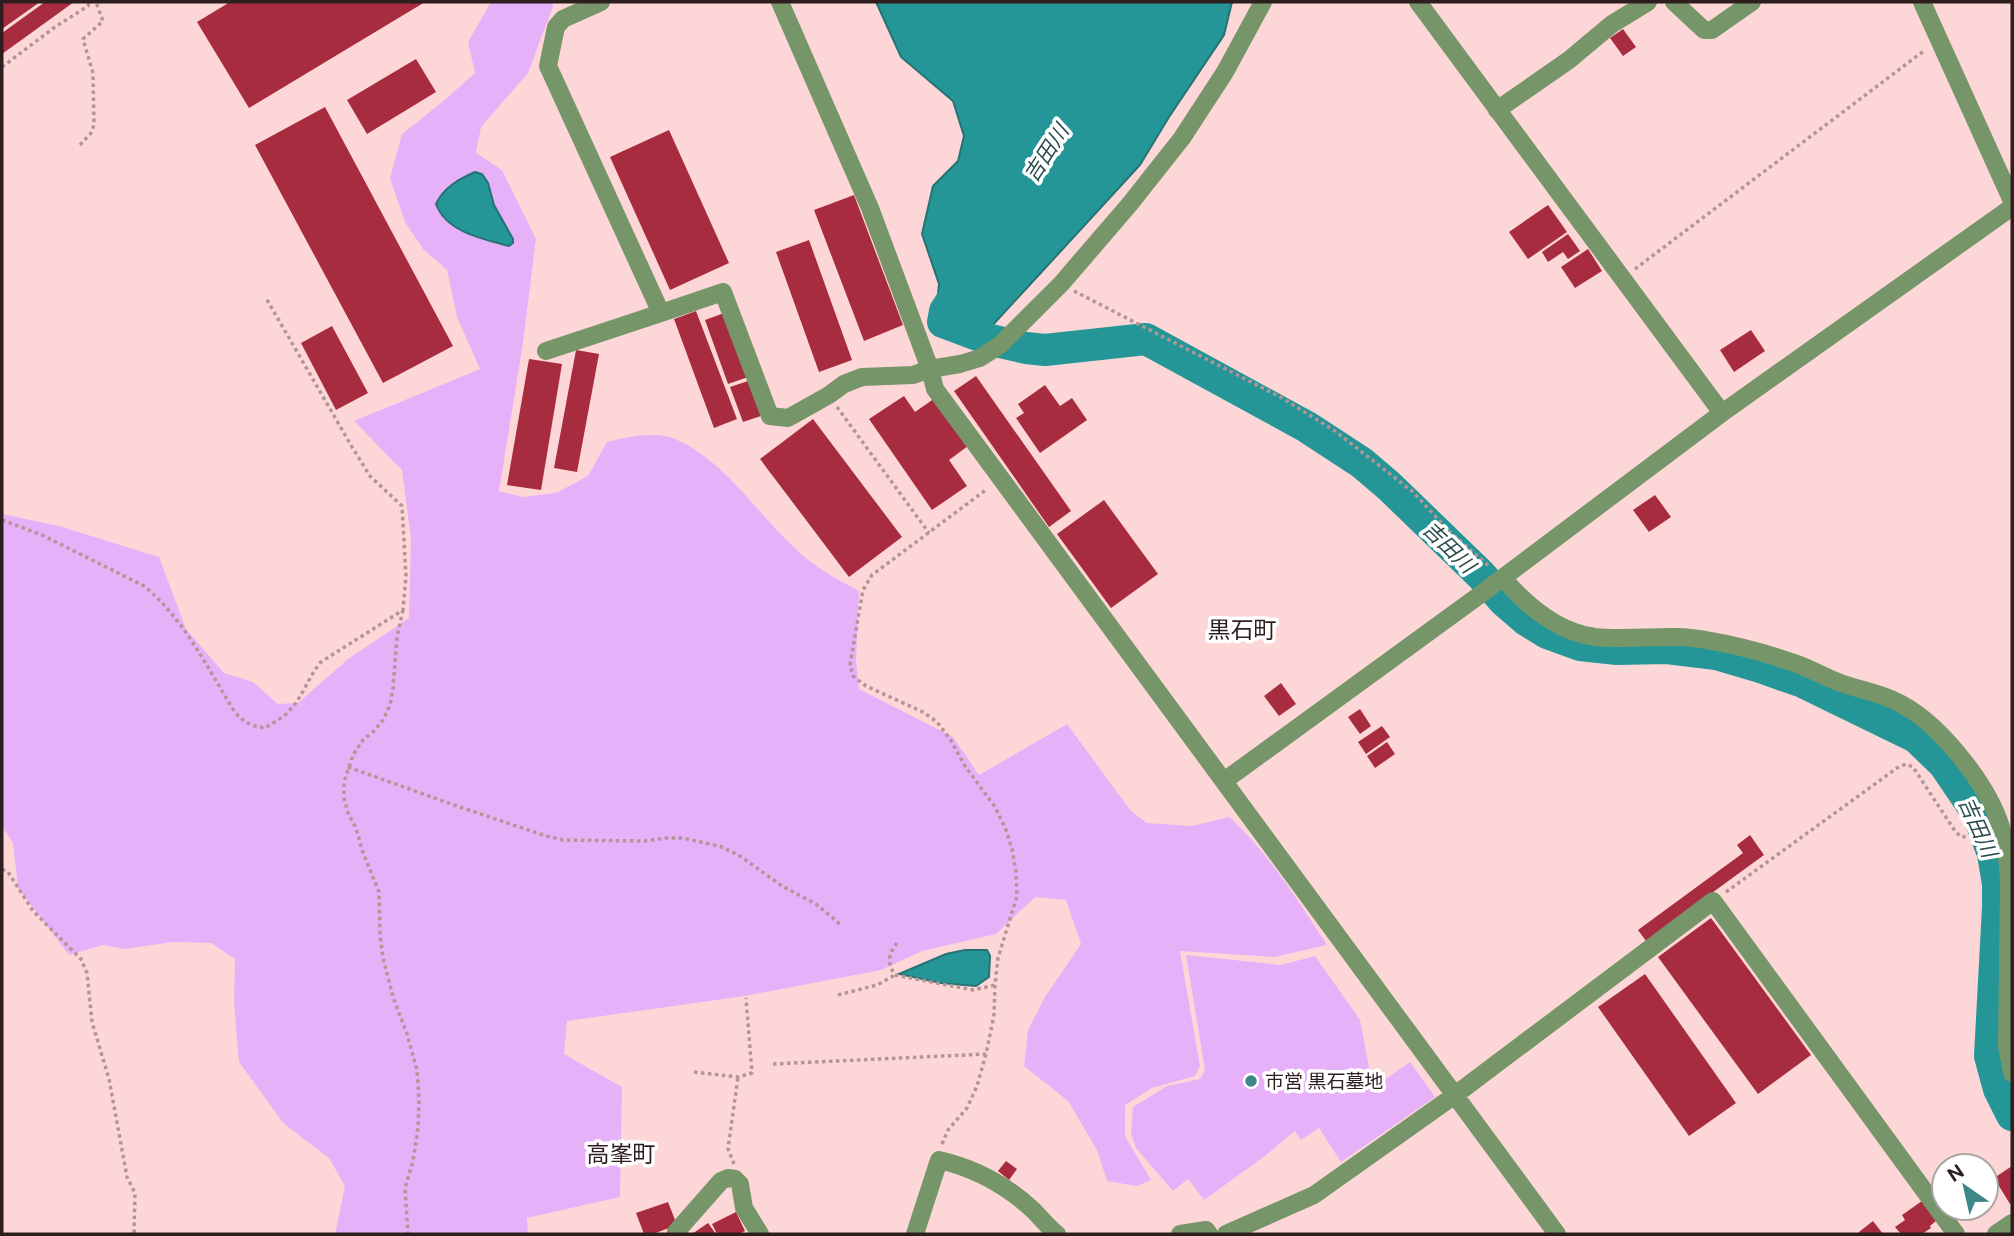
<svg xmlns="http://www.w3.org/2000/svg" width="2014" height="1236" font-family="'Public Sans','Noto Sans JP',sans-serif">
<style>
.green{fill:#e7b1f9}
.water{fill:#249698;stroke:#277274;stroke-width:2}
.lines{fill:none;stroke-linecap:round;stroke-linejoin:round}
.stream{stroke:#277274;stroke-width:5}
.river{stroke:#249698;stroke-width:32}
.building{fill:#a82c3f}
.path{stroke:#b49596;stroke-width:3.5;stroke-dasharray:3.5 3.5;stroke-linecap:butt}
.minor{stroke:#76966a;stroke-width:18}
.poi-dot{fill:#3e8788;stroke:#fff;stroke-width:2.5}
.labels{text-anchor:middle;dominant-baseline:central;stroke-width:7;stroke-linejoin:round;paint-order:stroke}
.poi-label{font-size:19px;fill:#2f1e1f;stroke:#fff;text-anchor:start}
.water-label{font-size:21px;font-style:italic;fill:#2b4c4c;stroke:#fff}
.quarter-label{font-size:23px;fill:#2f1e1f;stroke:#fff}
</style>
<rect width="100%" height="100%" fill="#fdd7d7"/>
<path class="green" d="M491,2H552L553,6L528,73L481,127L476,153L502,170L536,239L523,343L499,491L523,497L556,493L588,476L607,442C627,437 656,431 675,439C726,461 757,514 797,550C814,567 838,580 859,591L856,660L859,689L953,737L979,775L1067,724L1131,811L1147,823L1192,826L1229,817C1269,853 1297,900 1327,945L1274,957L1180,951L1200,1066L1195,1076L1152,1088L1125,1105V1136L1151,1180L1137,1186L1107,1181L1097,1150L1068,1101L1024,1066L1028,1030L1045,997L1081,944L1066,900L1035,897L996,934L922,951L881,970L745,996L567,1021L564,1054L622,1087L620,1197L527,1218L528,1234H335L345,1186L329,1158L284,1124L239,1062L234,1002L235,959L211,943L173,942L124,949L103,945L69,955L18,888L13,843L2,826V514L59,526L159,557L186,629L224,673L253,682L278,704L298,703L348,659L409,618L411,539L402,470L354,421L480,369L457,317L447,270L423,249L405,222L390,178L402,134L441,103L475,73L468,42Z
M1186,955L1281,965L1315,956L1360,1020L1373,1088L1410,1062L1435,1097L1341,1162L1319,1128L1301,1140L1295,1131L1265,1156L1204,1200L1188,1179L1173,1191L1136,1148L1131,1133L1133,1107L1167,1086L1200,1079L1205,1070Z"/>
<path class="water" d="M876,2H1232L1224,35L1169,117L1140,165L991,327L936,313L939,284L922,234L933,186L958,161L964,136L953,101L901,57Z
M475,172L482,174L488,183L494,205L513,239V243L509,246C483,239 446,232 436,204C444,187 459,179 475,172Z
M965,950H987L990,956L989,977L976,986L941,983L899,974L946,954Z"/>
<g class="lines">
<path class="stream" d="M1990,1056L1994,1054"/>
<path class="river" d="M966,279L945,311L943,322L991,340L1026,348L1045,350L1146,339L1307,427L1362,463L1389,486L1481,575L1504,601L1526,620L1547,633L1580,645L1617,649L1667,648L1716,654L1760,667L1803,682L1916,737L1944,764L1978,814L1993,854L1998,884V907L1990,1056L1999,1089L2012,1115"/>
</g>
<path class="building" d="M6,2H40L2,29V5Z
M45,2H74L2,54V33Z
M230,2H425L249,108L197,22Z
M1623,29L1636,47L1623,56L1610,38Z
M416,59L436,92L367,134L347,100Z
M325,107L453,346L383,383L255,145Z
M669,130L729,263L670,290L610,157Z
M854,195L903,325L864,341L814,210Z
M1548,205L1567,232L1528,259L1509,232Z
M1568,234L1580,251L1568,259L1563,252L1548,262L1542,252Z
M809,240L852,360L819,372L776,252Z
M1588,249L1602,271L1575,288L1561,267Z
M696,311L737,419L714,428L674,319Z
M724,313L748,377L728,384L705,320Z
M332,326L368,393L336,410L301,343Z
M1751,330L1765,351L1734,372L1720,350Z
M576,350L599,354L577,472L554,468Z
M529,359L562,364L541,490L507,485Z
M976,376L1071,511L1049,527L954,391Z
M748,381L761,416L743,422L730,387Z
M1045,385L1060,406L1072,398L1087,420L1040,453L1016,418L1024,413L1018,404Z
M904,396L915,412L935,398L968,446L949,460L967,486L932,510L869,419Z
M813,419L902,537L849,577L760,459Z
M1655,495L1671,517L1649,532L1633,510Z
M1104,500L1158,574L1111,608L1057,534Z
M1281,683L1296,704L1279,716L1264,696Z
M1360,709L1371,726L1360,734L1348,717Z
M1382,726L1390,737L1366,754L1358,742Z
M1387,742L1395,754L1375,768L1367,756Z
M1750,835L1764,855L1646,941L1638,930L1743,853L1737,845Z
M1711,918L1811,1055L1758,1094L1658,957Z
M1645,974L1736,1103L1689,1136L1598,1007Z
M1953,1157L1960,1166H1944V1173L1939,1167Z
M1006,1161L1017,1169L1009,1180L998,1171Z
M2012,1166V1203L2010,1204L1994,1178Z
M1922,1201L1936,1221L1930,1226L1931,1228L1922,1234H1901L1895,1227L1905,1220L1902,1215Z
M668,1202L677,1225L653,1234H644L636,1213Z
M736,1212L745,1231L739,1234H717L712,1224Z
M1873,1221L1883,1234H1860L1859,1232Z
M708,1223L716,1234H692Z"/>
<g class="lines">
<path class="path" d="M2,67L55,27L88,6L89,2
M80,145L92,132L94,124L93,73L83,39L103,21L96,2
M1635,269L1925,50
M1074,291L1282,398L1335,431L1413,492L1450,532L1490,567
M837,407L929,533
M2,520L42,535L144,586C184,619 207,667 234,711C243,722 251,726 265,728C273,723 283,718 289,711C303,697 308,677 321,662L403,610L406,576L402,506L370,476L352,447L266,298
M403,610L397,637L393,688L390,705L383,720L374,731L363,740L353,755L344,782V798L348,813L356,828L362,850L379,892L380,935L383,958L393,997L407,1034L417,1070L419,1099L418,1128L413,1161L405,1188L408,1234
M348,767L454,805L543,835L563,840L644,841L666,838H683L722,847L740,856L782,886L816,904L840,924
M2,869L8,872L33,911L81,959L87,973L92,1022L109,1079L127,1177L135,1193L134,1234
M1726,892L1897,768L1906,764L1913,767L1955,831L1961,837L1973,836L1986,832
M897,943C888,954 887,963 895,975L973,990L995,985
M838,995L877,985L895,975
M773,1064L986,1054
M694,1072L738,1077L752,1073L746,998
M942,1144L948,1130L967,1108L977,1086L986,1054L994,1015L995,985L998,958L1017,896L1016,872L1012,849L1006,830L995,807L965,766L950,739L937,722L923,712L866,686L853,676L850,665L863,590L872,575L987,489
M734,1164L728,1149L738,1077"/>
<path class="minor" d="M601,2L563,19L556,27L548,66L661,313L723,292L770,416L788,418L829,395L844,384L862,377L913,375L930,369L960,364L980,358L1000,345L1061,284L1129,205L1182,138L1225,72L1263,2
M780,2L870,208L930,369L935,389L1557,1234
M1418,2L1722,413
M1674,2L1704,30H1712L1752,2
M1922,2L2012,201
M1497,110L1569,60L1612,24L1648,2
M546,351L661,313
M1503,578C1526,605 1557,632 1595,637C1632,641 1669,633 1706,640C1735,645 1766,653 1794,663C1809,668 1823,676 1838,682C1856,689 1876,692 1893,700C1937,719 1987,783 2001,827C2006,845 2008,862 2009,880L2007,1046L2012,1073
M1224,781L1481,594L1722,413L2012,207
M677,1234L676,1232L721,1181L728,1178L735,1179L740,1184L744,1208L760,1234
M915,1234L939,1160C974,1168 1006,1185 1033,1210C1041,1218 1048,1227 1057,1234
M1180,1234L1206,1230L1209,1234
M1226,1234L1314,1195L1455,1095L1713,901L1956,1234
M1996,1234L2012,1223"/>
</g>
<circle class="poi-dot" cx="1251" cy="1081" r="7"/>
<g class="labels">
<g class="poi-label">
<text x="1265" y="1081">市営 黒石墓地</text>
</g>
<g class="water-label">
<text transform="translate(1046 153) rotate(-57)">吉田川</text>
<text transform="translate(1449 547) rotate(44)">吉田川</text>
<text transform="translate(1978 827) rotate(66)">吉田川</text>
</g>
<g class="quarter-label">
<text x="1242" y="629">黒石町</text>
<text x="621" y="1153">高峯町</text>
</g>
</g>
<rect width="2014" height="1236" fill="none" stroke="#2f1e1f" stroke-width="7"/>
<g transform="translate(1965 1187) rotate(326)"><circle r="33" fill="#ffffff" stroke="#aca5a5" stroke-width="2"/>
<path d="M0-5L12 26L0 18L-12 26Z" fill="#3e8788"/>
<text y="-10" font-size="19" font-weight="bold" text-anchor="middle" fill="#2f1e1f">N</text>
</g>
</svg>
